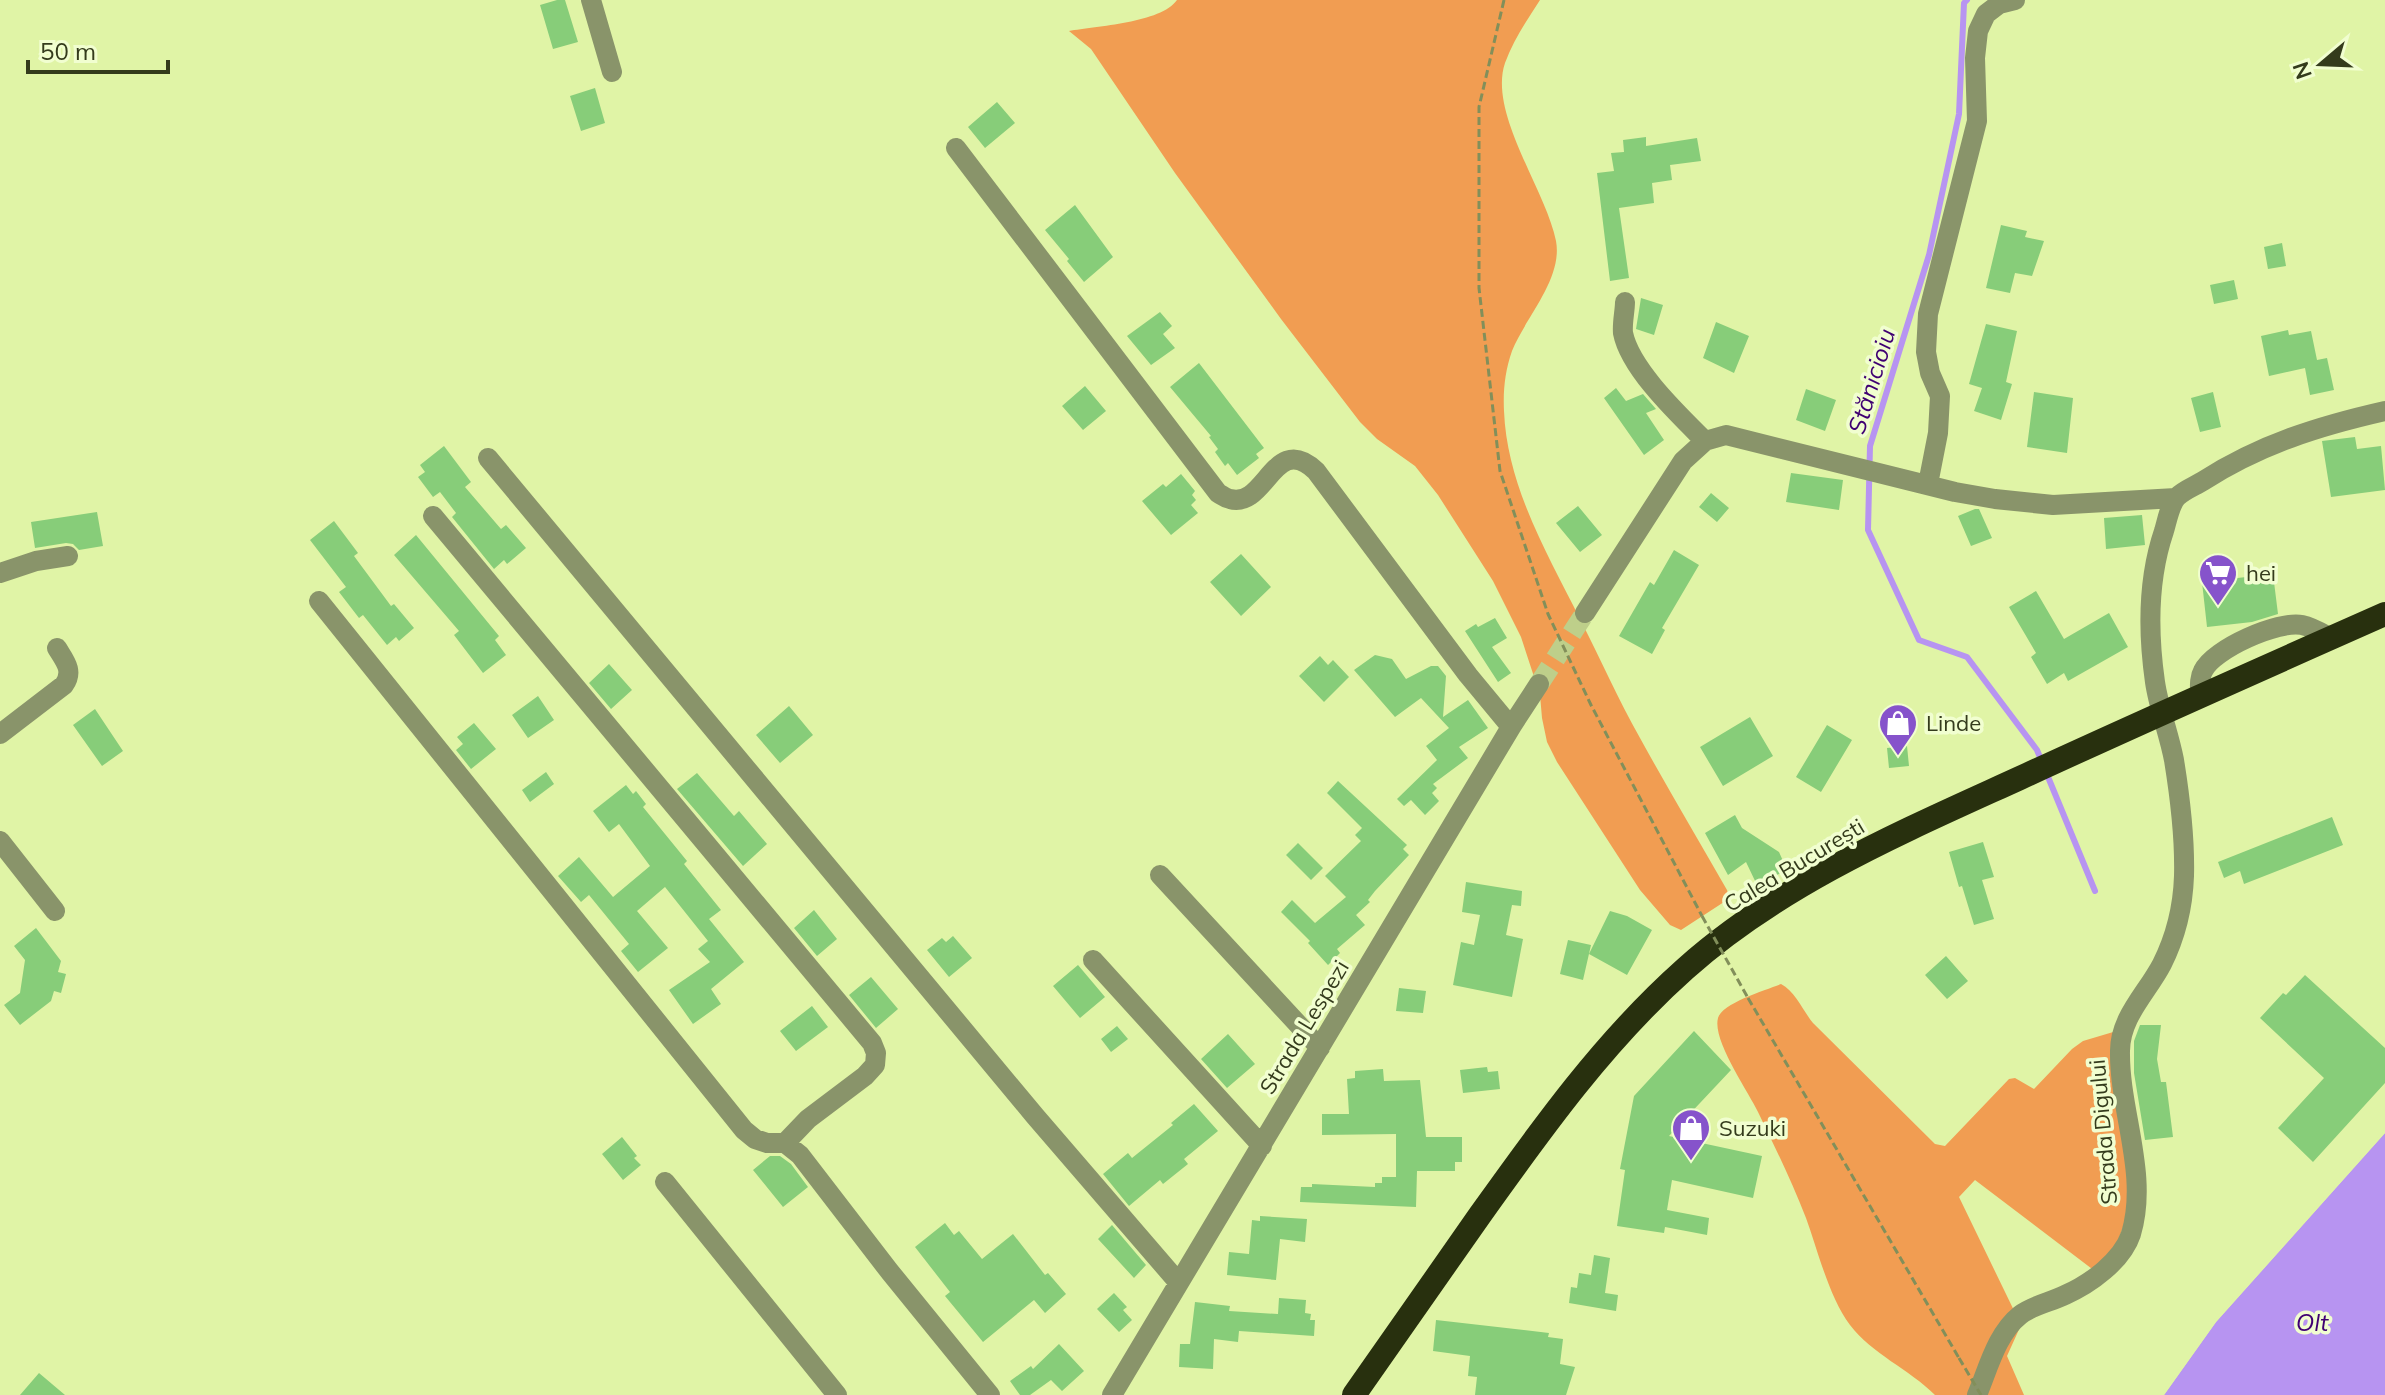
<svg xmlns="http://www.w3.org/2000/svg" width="2385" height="1395" font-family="Mulish,sans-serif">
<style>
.forest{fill:#f19d52}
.water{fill:#b794f1}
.pier{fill:#e0f4a6}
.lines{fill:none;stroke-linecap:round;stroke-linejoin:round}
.stream{stroke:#b794f1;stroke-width:6}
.building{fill:#87cd79}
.minor-tunnel{stroke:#becf8a;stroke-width:20;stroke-dasharray:20 10;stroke-linecap:butt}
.path{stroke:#828f5a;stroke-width:3;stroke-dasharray:8 4;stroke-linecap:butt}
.minor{stroke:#89946a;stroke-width:20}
.highway{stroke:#28300e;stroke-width:24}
.path-bridge{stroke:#828f5a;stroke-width:3;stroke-dasharray:8 4;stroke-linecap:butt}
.labels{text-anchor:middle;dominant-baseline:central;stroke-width:7;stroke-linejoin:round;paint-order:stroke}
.poi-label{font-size:22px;fill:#343b1c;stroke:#f1fed0;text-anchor:start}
.street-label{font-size:22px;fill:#343b1c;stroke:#f1fed0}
.water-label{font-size:24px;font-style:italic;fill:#3f0072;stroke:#f1fed0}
</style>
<rect width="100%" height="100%" fill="#e0f4a6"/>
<path class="forest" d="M1177,0H1540C1527,20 1513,41 1505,63C1488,113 1546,190 1556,241C1563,279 1525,318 1512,351C1505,371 1503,390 1504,411C1507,486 1547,553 1580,619C1600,658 1618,699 1640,738C1668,789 1698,839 1727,890L1729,896L1724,902L1681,930L1670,925L1640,890L1557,762L1547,742L1542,718L1540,695L1521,637L1493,581L1438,495L1415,466L1377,439L1360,422L1281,319L1175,173L1091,49L1069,31C1096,26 1161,23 1177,0Z
M1781,984C1795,991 1803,1011 1813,1023L1935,1144L1945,1146L2009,1079L2015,1078L2034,1089L2072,1049L2083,1041L2130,1027L2125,1071L2140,1182L2104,1278L1975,1180L1959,1197L2021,1325L2007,1356L2024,1395H1935C1909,1369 1872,1354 1850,1325C1829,1297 1818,1251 1806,1218C1792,1182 1775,1147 1758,1112C1748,1091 1712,1040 1718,1018C1722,1003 1766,990 1781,984Z"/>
<path class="water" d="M2385,1133V1395H2164L2216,1322Z"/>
<path class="pier" d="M2385,1129V1133L2216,1322L2164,1395H2160L2213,1320Z"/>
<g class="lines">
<path class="stream" d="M1967,0L1964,3L1959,114L1929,255L1870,446L1868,530L1919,640L1967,657L2037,750L2042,762
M2046,772L2095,891"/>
</g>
<path class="building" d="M557,0H565L578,42L553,49L540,5Z
M595,88L605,123L581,131L570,96Z
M997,102L1015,123L985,148L968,127Z
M1646,137V146L1697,138L1701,161L1670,165L1672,180L1652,183L1654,203L1619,208L1629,278L1610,281L1597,173L1614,171L1611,153L1624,152L1623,140Z
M1075,205L1113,257L1084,282L1067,261L1069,259L1045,230Z
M2001,225L2027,231L2025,237L2044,241L2032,276L2015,273L2010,293L1986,288Z
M2282,243L2286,266L2268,269L2264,247Z
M2234,280L2238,299L2214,304L2210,285Z
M1641,298L1663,305L1654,335L1636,329Z
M1160,312L1172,326L1163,334L1175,348L1151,365L1127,336Z
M1716,322L1749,336L1734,373L1703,358Z
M1986,324L2017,331L2006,382L2012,384L2001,420L1974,411L1982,388L1969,384Z
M2288,330L2289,335L2311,331L2317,360L2327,358L2334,390L2310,395L2305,368L2269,376L2261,336Z
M1199,363L1264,448L1256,454L1259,458L1237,475L1228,463L1225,466L1215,452L1218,449L1209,437L1211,436L1170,387Z
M1085,386L1106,411L1083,430L1062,406Z
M1616,388L1626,401L1643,394L1656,409L1646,413L1664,440L1644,455L1604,398Z
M1806,389L1836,400L1825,431L1796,420Z
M2034,392L2073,398L2067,453L2027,447Z
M2213,392L2221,427L2200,432L2191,398Z
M2355,437L2357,449L2381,446L2385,490L2331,497L2322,441Z
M444,446L471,482L465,487L501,529L506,525L526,548L507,564L504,560L494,569L452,517L456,513L440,492L433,497L418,477L425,472L420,465Z
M1791,473L1843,480L1839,510L1786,502Z
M1181,474L1195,491L1192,495L1196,500L1191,505L1198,513L1171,535L1142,501L1163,484L1166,487Z
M1711,493L1729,508L1717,522L1699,507Z
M1578,506L1602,535L1580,552L1556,523Z
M1975,509H1979L1992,538L1971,546L1958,516Z
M97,512L103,546L79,550L73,544L66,543L35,548L31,522Z
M2142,515L2145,545L2106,549L2104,518Z
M334,521L358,553L354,556L391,606L394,604L414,628L399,641L396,637L387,645L363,615L359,618L339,592L346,587L310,540Z
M416,535L499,636L495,640L506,655L483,673L454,635L459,631L394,555Z
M1674,550L1699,565L1662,628L1665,630L1652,654L1619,636L1650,582L1654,585Z
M1241,554L1271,587L1241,616L1210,582Z
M2273,574L2278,614L2252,622L2207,627L2202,582Z
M2036,591L2064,639L2109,613L2128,647L2068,681L2064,673L2047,684L2031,657L2036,653L2009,607Z
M1495,618L1507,638L1492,647L1511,673L1498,682L1465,631L1476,624L1478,627Z
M1375,655L1392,659L1406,679L1431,666H1438L1446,676L1443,717L1468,700L1488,728L1459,747L1468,758L1433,784L1437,788L1432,793L1439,801L1425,815L1411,800L1404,806L1397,799L1437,760L1426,746L1449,728L1421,698L1395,717L1354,670Z
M1320,656L1328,665L1333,660L1349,677L1324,702L1299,676Z
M609,664L632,690L611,709L589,683Z
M538,696L554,720L528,738L512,715Z
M789,706L813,735L780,763L756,735Z
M95,709L123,751L102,766L73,725Z
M1750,717L1773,756L1723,786L1700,747Z
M474,723L496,749L471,769L456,750L463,744L457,737Z
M1827,725L1852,740L1821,792L1796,777Z
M1907,746L1909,766L1889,768L1887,748Z
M546,772L554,784L530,802L522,790Z
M697,773L734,816L739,811L767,844L743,866L677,789Z
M1338,781L1407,845L1403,849L1409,855L1375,891L1368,900L1370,902L1356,915L1365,925L1337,949L1340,953L1328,965L1308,943L1310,941L1281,912L1292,900L1315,923L1346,897L1325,876L1361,841L1355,835L1362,828L1327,793Z
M626,785L633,794L636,791L646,804L643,807L687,861L684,864L721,910L709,919L744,962L711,989L721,1004L693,1024L669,990L710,962L698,949L708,941L665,887L637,911L668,948L638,972L621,951L629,944L589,895L581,902L558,876L579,857L613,897L650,866L619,824L609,832L593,811Z
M1735,815L1742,828L1779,852L1787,870L1757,885L1746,862L1728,875L1705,833Z
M2332,817L2343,845L2244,884L2240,871L2224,878L2218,862Z
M1983,842L1994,877L1982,880L1994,919L1974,925L1962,886L1959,887L1949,852Z
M1298,843L1323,868L1311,880L1286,855Z
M1466,882L1522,891L1521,906L1512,905L1506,935L1523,939L1512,997L1453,985L1461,942L1474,945L1480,915L1462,912Z
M814,910L837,939L817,956L794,928Z
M1610,911L1627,916L1652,930L1627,975L1589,954Z
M36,928L61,961L58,972L66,974L61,993L54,991L51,1001L20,1025L4,1005L20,993L25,960L14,946Z
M953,936L972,958L949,977L927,950L942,938L946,942Z
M1568,940L1591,945L1583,980L1560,974Z
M1946,956L1968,981L1947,999L1925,975Z
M1078,965L1105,997L1080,1018L1053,986Z
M2305,975L2385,1048V1083L2313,1162L2278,1128L2324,1078L2260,1018L2283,993L2286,995Z
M871,977L898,1009L876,1028L849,995Z
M1399,988L1426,991L1423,1013L1396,1011Z
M812,1006L828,1027L796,1051L780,1031Z
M2140,1025H2161L2157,1059L2161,1082H2166L2173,1137L2145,1140L2134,1073V1041Z
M1117,1026L1128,1039L1111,1052L1101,1039Z
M1694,1031L1731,1070L1669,1136L1762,1156L1753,1198L1672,1180L1667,1210L1709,1218L1707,1235L1665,1227L1664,1233L1617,1226L1625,1170L1620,1169L1634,1096Z
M1228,1034L1255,1064L1227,1088L1201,1059Z
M1487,1067L1488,1072L1498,1071L1500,1089L1463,1093L1460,1070Z
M1383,1069L1384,1081L1420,1080L1426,1137H1462V1162H1455V1171H1417L1416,1207L1300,1202L1301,1187H1312V1184L1375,1187V1183H1382V1177H1396V1134L1322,1135V1114H1349L1347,1079L1355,1078V1071Z
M1194,1104L1218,1131L1184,1159L1188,1164L1163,1184L1160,1180L1129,1206L1103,1174L1128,1153L1132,1158L1173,1125L1171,1123Z
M622,1137L637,1156L634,1158L641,1165L623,1180L602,1154Z
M770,1156H780L791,1164L808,1187L783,1207L753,1170Z
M1260,1216L1307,1219L1305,1242L1280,1239L1276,1280L1227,1275L1229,1252L1249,1254L1252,1220L1260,1221Z
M945,1223L954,1235L959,1231L982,1259L1013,1234L1045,1275L1048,1273L1066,1294L1045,1313L1034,1300L983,1342L945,1296L950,1292L915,1247Z
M1112,1225L1146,1265L1134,1278L1098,1239Z
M1594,1255L1610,1258L1605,1293L1618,1295L1616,1311L1569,1303L1571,1287L1577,1288L1579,1273L1591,1275Z
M1114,1293L1127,1307L1123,1310L1132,1320L1119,1332L1097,1309Z
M1279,1298L1306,1300L1305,1313L1311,1314L1310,1320H1315L1314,1336L1239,1331L1238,1342L1214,1339L1213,1369L1179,1367L1180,1344H1190L1195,1302L1230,1306L1229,1311L1278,1314Z
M1436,1320L1549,1333L1548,1337L1563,1339L1560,1364L1575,1367L1566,1395H1475L1477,1377L1468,1376L1470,1356L1433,1351Z
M1059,1344L1084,1371L1062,1391L1051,1380L1030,1395H1020L1010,1381L1031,1366L1033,1369Z
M39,1373L65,1395H20Z"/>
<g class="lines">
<path class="minor-tunnel" d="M1539,684L1585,613"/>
<path class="path" d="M1504,0L1479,107V288L1500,471L1548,614L1591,705L1702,916
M1748,998L1959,1358"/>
<path class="minor" d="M591,0L612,72
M956,148L1218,493C1222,495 1225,498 1230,499C1266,509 1274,431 1316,471L1468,675L1511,727
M1625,302C1625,311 1622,323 1623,333C1630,369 1679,415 1705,441
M488,458L1035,1116L1178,1282
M1928,484L1938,433L1940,396L1930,373L1926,352L1928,314L1977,121L1975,58L1978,31L1986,14L1999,4L2015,0
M433,516L872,1043L876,1053L875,1065L865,1076L808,1119L785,1143
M0,573L36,561L68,556
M319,601L744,1130L755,1139L767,1143H785L800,1155L890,1272L990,1395
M1585,613L1683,461L1705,441L1726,435L1955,492L1995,499L2053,505L2176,498
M2200,696C2200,688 2199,678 2203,671C2213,649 2279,620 2302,625C2312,627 2322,633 2331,638
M0,734L64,685C74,671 65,661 57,648
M0,841L55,911
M1160,875L1320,1048
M1093,960L1262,1146
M665,1182L837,1395
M1112,1395L1511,727L1539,684
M1977,1395C1988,1369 1997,1333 2020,1315C2033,1305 2051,1302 2065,1295C2090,1284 2122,1261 2131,1234C2149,1174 2119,1111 2120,1051C2120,1017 2147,993 2162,964C2175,938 2183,906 2184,876C2185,838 2180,797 2174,760C2169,734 2159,709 2155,682C2148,633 2148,578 2164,531C2167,521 2170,504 2177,497C2184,490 2195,486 2203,481C2261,444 2319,426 2385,411"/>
<path class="highway" d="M1354,1395C1396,1335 1438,1275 1480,1215C1542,1128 1605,1040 1685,969C1781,883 1904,831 2020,778C2141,722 2263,668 2385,614"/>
<path class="path-bridge" d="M1702,916L1748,998
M1959,1358L1981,1395"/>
</g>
<defs>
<g id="supermarket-pin" transform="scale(2)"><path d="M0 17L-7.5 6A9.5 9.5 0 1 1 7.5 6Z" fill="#8653cb" stroke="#f1fed0"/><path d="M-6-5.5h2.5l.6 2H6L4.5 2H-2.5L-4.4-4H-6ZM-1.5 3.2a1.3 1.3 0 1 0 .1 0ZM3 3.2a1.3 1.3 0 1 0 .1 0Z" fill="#fff"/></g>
<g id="shop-pin" transform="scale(2)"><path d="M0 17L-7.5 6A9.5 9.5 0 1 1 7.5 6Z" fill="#8653cb" stroke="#f1fed0"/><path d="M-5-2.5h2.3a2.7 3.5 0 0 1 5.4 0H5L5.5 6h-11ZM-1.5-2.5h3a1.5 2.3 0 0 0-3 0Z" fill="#fff"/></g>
</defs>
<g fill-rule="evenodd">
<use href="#supermarket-pin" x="2218" y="573"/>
<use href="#shop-pin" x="1898" y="723"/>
<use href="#shop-pin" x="1691" y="1128"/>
</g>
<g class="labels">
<g class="poi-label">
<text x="2246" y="573">hei</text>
<text x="1926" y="723">Linde</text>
<text x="1719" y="1128">Suzuki</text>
</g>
<g class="street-label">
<text transform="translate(1794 865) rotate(-31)">Calea București</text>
<text transform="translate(1304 1027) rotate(-59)">Strada Lespezi</text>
<text transform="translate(2103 1132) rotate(-95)">Strada Digului</text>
</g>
<g class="water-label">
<text transform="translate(1871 381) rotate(-73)">Stănicioiu</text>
<text x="2312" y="1322">Olt</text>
</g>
</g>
<g transform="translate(2321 64) rotate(251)" stroke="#f1fed0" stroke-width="6" paint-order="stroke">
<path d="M0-6L14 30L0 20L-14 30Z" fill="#343b1c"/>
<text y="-12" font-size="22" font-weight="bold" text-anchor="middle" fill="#343b1c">N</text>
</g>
<path d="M28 60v12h140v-12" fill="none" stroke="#343b1c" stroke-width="4"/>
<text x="40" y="60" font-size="24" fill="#343b1c" stroke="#f1fed0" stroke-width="6" paint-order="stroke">50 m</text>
</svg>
